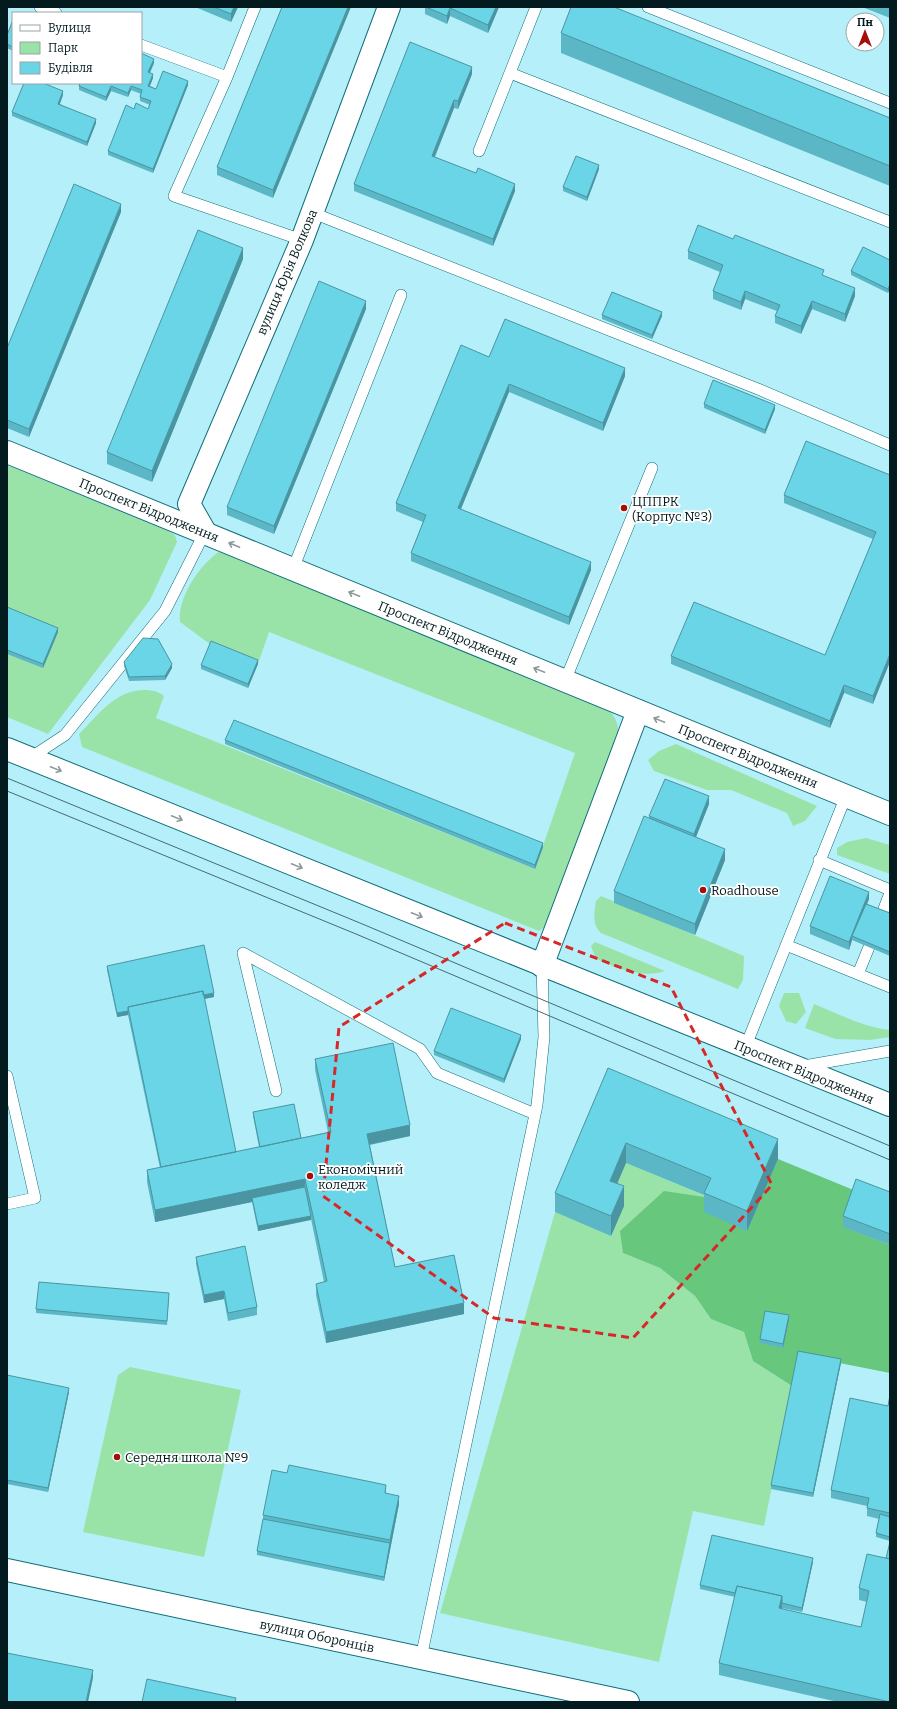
<svg xmlns="http://www.w3.org/2000/svg" width="897" height="1709" font-family="Bitter,serif">
<style>
.green{fill:#9ae3a8}
.forest{fill:#67c77d}
.lines{fill:none;stroke-linecap:round;stroke-linejoin:round}
.service-casing{stroke:#116e7a;stroke-width:12}
.minor-casing{stroke:#116e7a;stroke-width:24}
.secondary-casing{stroke:#116e7a;stroke-width:24}
.service{stroke:#fff;stroke-width:11}
.minor{stroke:#fff;stroke-width:22}
.secondary{stroke:#fff;stroke-width:22}
.tram{stroke:#466a71;stroke-width:1}
.wall{fill:#5bb7c6}
.shaded-wall{fill:#4a95a1}
.building{fill:#6ad5e6;stroke:#4a95a1}
.oneway{stroke:#8e989a}
.marked{fill:none;stroke:#d62828;stroke-width:3;stroke-dasharray:8 5;stroke-linejoin:round}
.poi-dot{fill:#a50f09;stroke:#fff;stroke-width:1.5}
.labels{text-anchor:middle;dominant-baseline:central;stroke-width:3.5;stroke-linejoin:round;paint-order:stroke}
.street-label{font-size:13px;fill:#031a1e;stroke:#fff}
.poi-label{font-size:13px;fill:#031a1e;stroke:#fff;text-anchor:start}
</style>
<rect width="100%" height="100%" fill="#b5f0fa"/>
<path class="green" d="M7,465L168,531L175,535L177,542L150,600L48,734L7,717Z
M220,551H231L601,702C613,713 620,721 618,738L552,916L545,927L539,931L82,747L79,734C98,715 117,688 147,690C154,691 158,691 164,696L156,718L535,869L575,753L269,632L258,664L211,645L180,622C177,598 200,564 220,551Z
M676,744L817,806L805,821L793,826L787,813L731,790H707L654,771L648,760L659,751Z
M866,838L890,845V874L837,855V848L847,842Z
M601,896L744,956L743,980L738,989L601,933C592,925 594,913 596,901Z
M595,942L665,971C643,979 617,968 596,959L591,946Z
M784,993H799L806,1012L796,1024L786,1021L779,1006Z
M814,1004C839,1014 863,1027 890,1030V1037L870,1040L835,1039L805,1028Z
M626,1163L711,1198L623,1253L660,1268L695,1296L711,1319L744,1332L753,1361L792,1386L764,1526L693,1511L659,1662L440,1613L555,1212L611,1235L610,1200Z
M130,1367L241,1390L204,1557L83,1532L118,1375Z"/>
<path class="forest" d="M778,1159L856,1191L844,1227L890,1245V1373L799,1355L792,1386L753,1361L744,1332L711,1319L695,1296L660,1268L623,1253L620,1231L664,1191L711,1198L747,1230Z"/>
<g class="lines">
<g class="service-casing">
<path id="service" d="M40,7L56,13
M648,7L890,103
M141,45L227,77L174,196L302,240
M510,73L890,222
M227,77L255,7
M479,151L536,7
M313,213L758,389L890,445
M293,569L401,295
M565,681L652,468
M30,758L65,735L165,611L205,532
M819,860L890,890
M882,914L890,893
M786,945L890,987
M858,974L869,947
M745,1048L846,796
M804,1066L890,1051
M7,1076L35,1198L7,1204
M276,1091L243,953L420,1049L437,1073L535,1114
M421,1658L537,1105L544,1037L542,966"/>
</g>
<g class="minor-casing">
<path id="minor" d="M205,532L189,504L302,240L389,7
M542,966L638,711
M7,1570L628,1702"/>
</g>
<g class="secondary-casing">
<path id="secondary" d="M7,452L890,814
M7,749L890,1105"/>
</g>
<use href="#service" class="service"/>
<use href="#minor" class="minor"/>
<use href="#secondary" class="secondary"/>
<path class="tram" d="M7,778L360,923L890,1146
M7,791L356,934L890,1160"/>
</g>
<path class="wall" d="M195,7H238L231,22Z
M282,7L273,198L217,175V167Z
M425,7H499L488,33L450,16L447,24L425,14Z
M862,7H890V18Z
M13,20V51L7,48V35Z
M561,33L890,118V186L561,53Z
M154,63L150,73L153,78L150,86L156,89L188,85L153,173L108,155V151L134,109H148L150,105L140,101V97L141,94L131,90L128,97L111,91L106,101L79,90V86Z
M472,74L458,109L454,108L435,157L515,191L493,246L354,191V184Z
M63,95L60,104L96,123L87,146L12,116V112Z
M599,169L587,201L563,191V187Z
M121,212L29,437L7,428V348Z
M688,251L824,276L855,296L845,322L812,309L801,334L775,323V316L777,311L745,299L741,310L713,299V291L720,272L688,259Z
M243,259L152,482L107,464V452Z
M890,260V288L888,293L851,275V271Z
M366,309L274,534L227,515V507Z
M602,315L662,316L652,339L602,319Z
M489,357L625,376L603,431L509,392L461,509L591,570L569,625L411,561V553L423,522L396,511V503Z
M704,404L775,409L765,434L704,408Z
M890,475L873,704L844,693L830,728L671,664V656L825,655L873,539L784,503V495Z
M7,607L58,632L43,668L7,654Z
M124,662L172,668L165,680L129,681L124,666Z
M258,664L248,688L201,669V665Z
M225,740L543,847L535,869L225,744Z
M709,804L696,837L725,860L695,935L614,903V891L649,818V816Z
M869,899L867,904L890,913V956L852,940L849,950L810,934V926Z
M107,966L214,997L204,999L236,1152L259,1147L253,1116V1112L301,1138L328,1132L315,1070V1059L410,1136L370,1145L395,1267L464,1314L326,1343L316,1295V1284L324,1282L311,1219L258,1231L252,1202L155,1222L147,1182V1170L160,1168L128,1015L117,1017L107,970Z
M521,1039L504,1083L434,1055V1051Z
M608,1068L778,1159L747,1231L704,1212V1195L626,1163L617,1184L624,1206L611,1236L555,1212V1193Z
M890,1192V1245L843,1227V1216Z
M196,1257L257,1307V1315L228,1321L224,1299L204,1303L196,1264Z
M169,1297L167,1325L36,1313V1309Z
M789,1319L783,1348L760,1343V1339Z
M841,1363L813,1497L771,1489V1485Z
M7,1375L69,1392L48,1492L7,1484Z
M890,1395V1541L876,1537V1533L879,1519L867,1516V1506L831,1498V1490L888,1406Z
M386,1494L399,1504L384,1581L257,1555V1551L263,1519V1515Z
M867,1554L890,1702H838L719,1675V1663L735,1597L700,1589V1585L813,1562L802,1612L782,1608L781,1609L861,1627L867,1602L859,1600V1588Z"/>
<path class="shaded-wall" d="M234,7H238L231,22V14Z
M348,7H351L273,198V190Z
M496,7H499L488,33V25Z
M450,8V16L447,24V16Z
M154,59V63L148,76V72Z
M472,67V74L458,109V101Z
M153,74V78L148,90V86Z
M188,81V85L153,173V169Z
M111,86V91L106,101V97Z
M131,86V90L128,97V93Z
M63,91V95L58,108V104Z
M454,100V108L432,163V156Z
M96,119V123L87,146V142Z
M599,165V169L587,201V197Z
M515,184V191L493,246V239Z
M121,204V212L29,437V429Z
M243,248V259L152,482V471Z
M890,284V288L888,293V289Z
M855,288V296L845,322V314Z
M745,291V299L741,310V302Z
M366,301V309L274,534V526Z
M812,301V309L801,334V326Z
M662,312V316L652,339V335Z
M625,368V376L603,431V423Z
M509,384V392L458,516V508Z
M775,405V409L765,434V430Z
M591,562V570L569,625V617Z
M58,628V632L43,668V664Z
M890,654V662L873,704V696Z
M258,660V664L248,688V684Z
M172,664V668L165,680V676Z
M844,685V693L830,728V721Z
M709,796V804L694,842V834Z
M543,843V847L535,869V865Z
M725,849V860L695,935V924Z
M869,892V899L854,937L852,936V940L849,950V942Z
M214,993V997L129,1014L128,1010Z
M128,1011V1015L117,1017V1013Z
M521,1035V1039L504,1083V1079Z
M410,1125V1136L367,1145V1134Z
M778,1139V1159L747,1231V1211Z
M626,1143V1163L610,1200V1181Z
M305,1179V1191L252,1198V1202L155,1222V1210Z
M624,1186V1206L611,1236V1216Z
M311,1216V1220L258,1231V1226Z
M224,1291V1299L204,1303V1295Z
M464,1303V1314L326,1343V1332Z
M789,1315V1319L783,1348V1344Z
M841,1359V1363L813,1497V1493Z
M69,1388V1392L48,1492V1488Z
M386,1485V1493L385,1501V1493Z
M399,1496V1504L384,1581V1577L390,1543V1540Z
M813,1558V1562L802,1612V1608Z
M782,1596V1607L779,1620V1608Z
M93,1670V1678L88,1702H86Z"/>
<path class="building" d="M214,7H234L231,14Z
M282,7H348L273,190L217,167Z
M426,7H496L488,25L450,8L447,16Z
M571,7H614L890,118V166L561,33Z
M13,20V47L7,44V35Z
M410,42L472,67L458,101L454,100L432,156L476,173L478,168L515,184L493,239L354,184Z
M141,53L154,59L148,72L153,74L148,86L156,89L163,71L188,81L153,169L108,151L126,105L134,109L136,103L148,109L151,101L140,97L142,90L131,86L128,93L111,86L106,97L79,86L80,83H141Z
M24,83H43L63,91L58,104L96,119L87,142L12,112Z
M576,156L599,165L587,197L563,187Z
M74,184L121,204L29,429L7,420V348Z
M698,225L733,239L735,235L824,270L822,275L855,288L845,314L812,301L801,326L775,316L780,305L745,291L741,302L713,291L723,265L688,251Z
M198,230L243,248L152,471L107,452Z
M863,247L890,260V284L888,289L851,271Z
M319,281L366,301L274,526L227,507Z
M612,292L662,312L652,335L602,315Z
M505,319L625,368L603,423L509,384L458,508L591,562L569,617L411,553L426,515L396,503L461,345L489,357Z
M713,380L775,405L765,430L704,404Z
M806,441L890,475V654L873,696L844,685L830,721L671,656L694,602L825,655L876,532L784,495Z
M7,607L58,628L43,664L7,650Z
M143,638L158,639L172,664L165,676L129,677L124,662Z
M211,641L258,660L248,684L201,665Z
M234,720L543,843L535,865L225,740Z
M665,779L709,796L694,834L649,816Z
M644,816L725,849L695,924L614,891Z
M830,876L869,892L849,942L810,926Z
M866,904L890,913V952L852,936Z
M204,945L214,993L203,995V991L128,1007V1011L117,1013L107,966Z
M203,991L236,1152L161,1167L128,1007Z
M451,1008L521,1035L504,1079L434,1051Z
M393,1043L410,1125L367,1134L395,1267L454,1255L464,1303L326,1332L316,1284L327,1281L305,1179L155,1210L147,1170L331,1132L315,1059Z
M608,1068L778,1139L747,1211L704,1193L711,1178L626,1143L610,1181L624,1186L611,1216L555,1193Z
M294,1104L301,1138L260,1147L253,1112Z
M856,1179L890,1192V1234L843,1216Z
M305,1187L311,1216L258,1226L252,1198Z
M245,1246L257,1307L228,1313L224,1291L204,1295L196,1257Z
M39,1282L169,1293L167,1321L36,1309Z
M765,1311L789,1315L783,1344L760,1339Z
M798,1351L841,1359L813,1493L771,1485Z
M7,1375L69,1388L48,1488L7,1480Z
M890,1395V1513L867,1508L869,1498L831,1490L850,1398L888,1406Z
M289,1465L386,1485L385,1493L399,1496L390,1540L263,1515L272,1470L287,1473Z
M880,1514L890,1517V1537L876,1533Z
M263,1519L390,1543L384,1577L257,1551Z
M712,1535L813,1558L802,1608L782,1603V1596L737,1586L735,1593L700,1585Z
M890,1542V1559L886,1558Z
M867,1554L890,1559V1702L719,1663L737,1586L782,1596L779,1608L861,1627L869,1591L859,1588Z
M7,1653L93,1670L86,1702H7Z
M147,1679L236,1698L235,1702H142Z"/>
<defs><path id="oneway-shaft" d="M-6 0H5M1.5-3L5.5 0L1.5 3" fill="none" stroke-width="1.6" stroke-linecap="round" stroke-linejoin="round"/></defs>
<g class="oneway">
<use href="#oneway-shaft" transform="translate(234 545) rotate(-157)"/>
<use href="#oneway-shaft" transform="translate(354 594) rotate(-158)"/>
<use href="#oneway-shaft" transform="translate(539 670) rotate(-158)"/>
<use href="#oneway-shaft" transform="translate(659 720) rotate(-158)"/>
<use href="#oneway-shaft" transform="translate(56 769) rotate(22)"/>
<use href="#oneway-shaft" transform="translate(177 818) rotate(22)"/>
<use href="#oneway-shaft" transform="translate(297 866) rotate(22)"/>
<use href="#oneway-shaft" transform="translate(417 915) rotate(22)"/>
</g>
<path class="marked" d="M505,923L671,987L772,1185L633,1338L494,1318L323,1196L339,1027Z"/>
<g class="poi-dot">
<circle cx="624" cy="508" r="4"/>
<circle cx="703" cy="890" r="4"/>
<circle cx="310" cy="1176" r="4"/>
<circle cx="117" cy="1457" r="4"/>
</g>
<g class="labels">
<g class="street-label">
<text transform="translate(287 272) rotate(-67)">вулиця Юрія Волкова</text>
<text transform="translate(149 510) rotate(22)">Проспект Відродження</text>
<text transform="translate(448 633) rotate(22)">Проспект Відродження</text>
<text transform="translate(748 756) rotate(22)">Проспект Відродження</text>
<text transform="translate(804 1072) rotate(22)">Проспект Відродження</text>
<text transform="translate(317 1636) rotate(12)">вулиця Оборонців</text>
</g>
<g class="poi-label">
<text x="632" y="501">ЦППРК<tspan x="632" dy="15">(Корпус №3)</tspan></text>
<text x="711" y="890">Roadhouse</text>
<text x="318" y="1169">Економічний<tspan x="318" dy="15">коледж</tspan></text>
<text x="125" y="1457">Середня школа №9</text>
</g>
</g>
<rect width="897" height="1709" fill="none" stroke="#031a1e" stroke-width="16"/>
<rect x="12" y="12" width="130" height="72" fill="#ffffff" stroke="#9aa3a5"/>
<rect x="20" y="25" width="20" height="6" fill="#ffffff" stroke="#9aa3a5"/>
<text x="48" y="32" font-size="12" fill="#031a1e">Вулиця</text>
<rect x="20" y="42" width="20" height="12" fill="#9ae3a8" stroke="#9aa3a5"/>
<text x="48" y="52" font-size="12" fill="#031a1e">Парк</text>
<rect x="20" y="62" width="20" height="12" fill="#6ad5e6" stroke="#9aa3a5"/>
<text x="48" y="72" font-size="12" fill="#031a1e">Будівля</text>
<g transform="translate(865 32)"><circle r="19" fill="#ffffff" stroke="#9aa3a5"/>
<path d="M0-3L7 15L0 10L-7 15Z" fill="#a50f09"/>
<text y="-6" font-size="11" font-weight="bold" text-anchor="middle" fill="#031a1e">Пн</text>
</g>
</svg>
